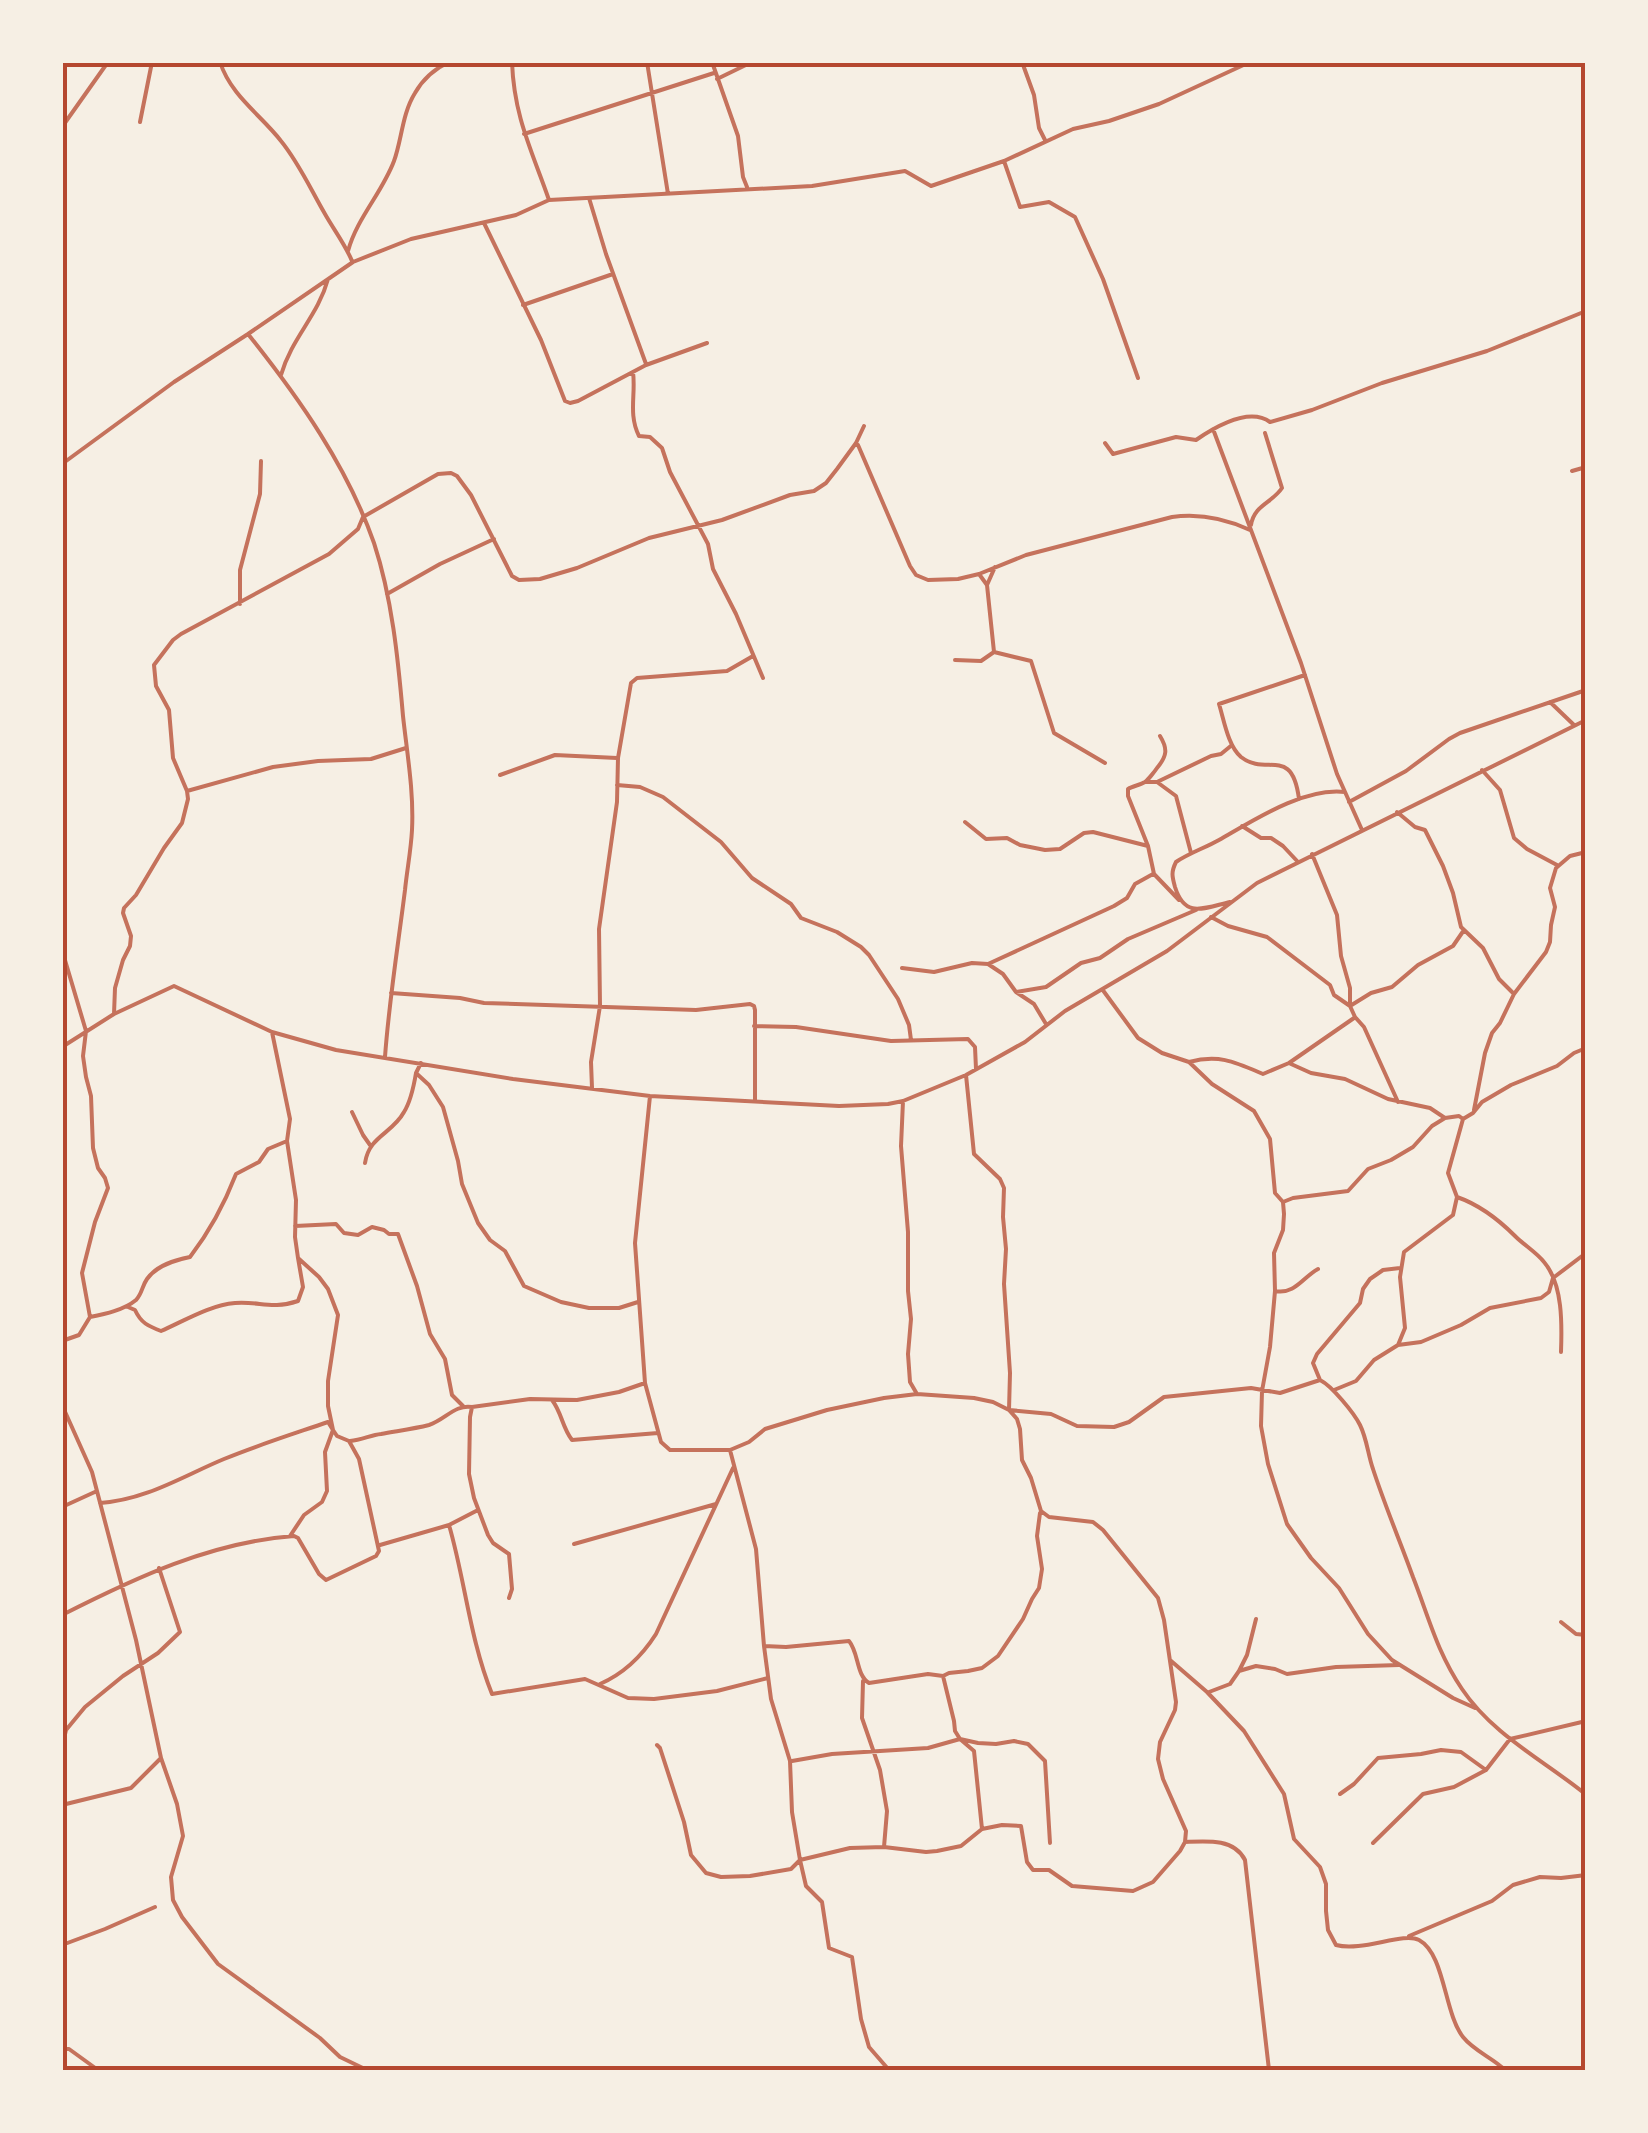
<svg xmlns="http://www.w3.org/2000/svg" width="1648" height="2133" font-family="Poppins,sans-serif">
<style>
.lines{fill:none;stroke-linecap:round;stroke-linejoin:round}
.minor{stroke:#c5725c;stroke-width:4}
.neatline{fill:none;stroke:#b5482f;stroke-width:4}
</style>
<rect width="100%" height="100%" fill="#f6efe4"/>
<g class="lines">
<path class="minor" d="M220,62C231,96 261,115 281,141C299,163 311,190 325,214C334,230 345,244 352,261
M647,62L668,194
M712,62L738,136L743,177L747,187
M1022,62L1034,95L1039,128L1045,140
M1039,64L1047,62
M717,79L752,62
M140,122L152,62
M62,127L108,62
M524,134L714,73
M1004,161L1020,207L1049,202L1075,217L1103,279L1138,378
M589,198L606,254L646,364
M549,200L812,186L905,171L931,186L1004,161L1073,129L1109,121L1159,104L1250,62
M484,223L541,340L565,401L570,403L578,401L646,365L707,343
M348,251C357,218 382,193 394,161C402,139 402,114 415,93C423,79 434,69 449,62
M523,305L613,274
M248,334C299,398 347,466 374,543C392,598 398,658 403,716C407,753 414,792 412,830C411,850 407,870 405,890C398,946 389,1001 385,1057
M633,372C636,394 628,414 639,436L650,437L662,448L670,472L708,544L713,569L736,614L763,678
M281,375C292,337 318,316 328,279
M1213,429L1301,663L1337,774L1362,830
M1105,443L1113,454L1176,437L1196,440C1215,427 1249,407 1270,422L1312,410L1382,383L1487,351L1586,311
M858,445L910,566L916,575L928,580L958,579L979,574L1026,555L1172,517C1200,513 1224,518 1250,530
M62,464L174,382L248,334L353,262L411,239L516,215L549,200C532,151 514,117 512,62
M1572,471L1586,467
M1251,525C1254,505 1272,503 1282,488L1265,433
M979,574L987,585L994,652L1031,661L1054,733L1105,763
M987,585L995,567
M387,594L440,564L494,539
M240,604V570L260,494L261,461
M955,660L981,661L994,652
M1550,702L1574,725
M1160,736C1168,749 1167,756 1157,768C1155,771 1148,780 1145,782C1140,785 1133,786 1128,789V796L1148,846L1154,874L1179,900
M1482,770L1500,790L1514,838L1527,849L1557,865
M500,775L555,755L617,758
M1146,782H1157L1211,756L1221,754L1232,745
M1157,782L1176,796L1191,853
M617,785L640,787L663,797L721,842L752,878L791,904L801,918L837,932L861,947L869,955L898,999L909,1025L911,1040
M187,791L273,767L318,761L371,759L406,748
M1299,799C1292,745 1267,777 1241,757C1228,746 1224,720 1219,704L1305,675
M1349,802L1406,771L1449,739L1460,733L1586,690
M1397,812L1415,827L1425,830L1443,866L1453,893L1461,927L1483,948L1499,979L1514,994
M965,822L986,839L1007,838L1020,845L1045,850L1060,849L1084,833L1093,832L1148,846
M1242,826L1261,838H1271L1283,846L1298,862
M1312,854L1337,915L1341,956L1350,988V1006L1355,1017L1364,1027L1398,1102
M1230,902C1204,908 1185,919 1175,887C1172,876 1171,872 1176,862C1189,853 1205,848 1219,840C1254,820 1304,787 1345,792
M1211,917L1228,926L1267,937L1330,985L1334,995L1350,1006L1371,993L1392,987L1418,965L1453,946L1464,930
M62,950L86,1031L83,1056L86,1077L91,1096L93,1148L98,1168L105,1178L108,1188L95,1222L82,1273L90,1317
M988,964L1114,906L1127,898L1135,884L1153,874
M902,968L934,972L972,963L988,964L1003,974L1016,992L1034,1004L1046,1024
M1102,989L1138,1038L1162,1053L1189,1062L1212,1084L1254,1111L1270,1139L1275,1193L1283,1202L1284,1214L1283,1230L1274,1253L1275,1291L1270,1347L1262,1391L1261,1426L1268,1464L1287,1524L1311,1558L1339,1588L1368,1634L1392,1660L1453,1698L1475,1708
M1016,992L1046,987L1081,963L1100,958L1128,939L1196,910
M391,993L460,998L484,1003L696,1010L750,1004L754,1006L755,1010V1101
M114,1014L115,988L123,960L130,946L131,936L123,913L124,908L136,895L164,848L182,823L188,799L187,791L173,758L169,710L156,686L154,665L173,640L181,634L329,554L358,529L363,517L438,474L451,473L457,476L471,495L512,576L519,580L540,579L577,568L649,538L722,520L790,495L814,491L826,483L837,469L856,443L864,426
M754,1026L796,1027L891,1041L968,1039L975,1047L976,1069
M62,1047L114,1014L174,986L272,1032L336,1050L513,1079L650,1096L839,1106L888,1104L903,1101L966,1075L1025,1042L1065,1011L1167,951L1257,883L1586,720
M1189,1062C1219,1054 1235,1062 1263,1074L1289,1063L1354,1018
M421,1063L416,1073L429,1085L443,1107L458,1161L462,1184L478,1223L490,1240L505,1251L524,1286L561,1302L589,1308H619L638,1302
M1291,1064L1311,1073L1345,1079L1388,1099L1430,1108L1445,1118
M966,1075L974,1154L1000,1179L1004,1188L1003,1217L1006,1249L1004,1284L1010,1373L1009,1410L1051,1414L1077,1426L1114,1427L1129,1422L1164,1397L1251,1388L1280,1393L1320,1380C1332,1386 1354,1413 1360,1425C1367,1439 1368,1455 1373,1469C1385,1506 1400,1541 1413,1577C1429,1618 1437,1652 1462,1689C1492,1734 1543,1760 1584,1793L1586,1797
M592,1088L591,1062L600,1006L599,929L617,802L618,758L631,683L637,678L727,671L753,656
M650,1096L635,1243L645,1383L661,1442L670,1450H730L749,1442L765,1429L827,1410L884,1398L917,1394L974,1398L993,1402L1009,1410L1017,1419L1020,1429L1022,1460L1031,1478L1041,1511L1049,1517L1093,1522L1103,1530L1158,1598L1164,1620L1176,1702L1175,1710L1160,1742L1158,1759L1163,1779L1186,1831L1185,1842L1180,1851L1153,1882L1133,1891L1072,1886L1049,1870H1033L1027,1862L1021,1826L1002,1825L982,1829
M903,1101L901,1146L908,1232V1291L911,1319L908,1354L910,1382L917,1394
M1474,1110L1485,1053L1492,1033L1500,1023L1514,994L1546,952L1550,942L1551,925L1555,907L1550,888L1556,868L1570,856L1586,852
M352,1112L363,1135L370,1145
M365,1163C369,1136 392,1134 404,1112C411,1101 414,1085 416,1073
M1283,1202L1293,1198L1348,1191L1368,1169L1391,1160L1413,1147L1432,1126L1445,1118L1459,1116L1463,1119
M295,1226L336,1224L344,1233L358,1235L372,1227L384,1230L389,1234H398L417,1286L430,1334L445,1359L452,1395L463,1406
M1275,1291C1295,1295 1303,1277 1318,1269
M128,1307L135,1310C141,1323 148,1326 161,1331C184,1321 210,1305 235,1303C260,1301 271,1310 298,1301L303,1287L298,1258
M62,1341L79,1335L90,1317C105,1314 124,1310 136,1300C142,1294 142,1286 147,1279C157,1265 175,1260 190,1257C210,1231 224,1205 236,1174L259,1162L268,1149L287,1141
M1398,1345L1405,1328L1400,1277L1404,1252L1453,1215L1457,1197
M1561,1352C1562,1325 1563,1284 1544,1262C1536,1252 1524,1245 1515,1236C1498,1219 1480,1205 1457,1197L1448,1173L1463,1119L1473,1113L1482,1102L1511,1085L1557,1066L1574,1053L1586,1048
M1320,1380L1313,1363L1317,1354L1360,1303L1363,1289L1370,1279L1383,1270L1400,1268
M1334,1390L1356,1381L1374,1360L1398,1345L1421,1342L1461,1325L1490,1308L1541,1298L1549,1292L1553,1278L1586,1253
M552,1400C562,1413 562,1427 572,1440L658,1433
M62,1405L92,1472L136,1640L161,1758L177,1804L183,1836L171,1877L173,1900L182,1917L218,1964L320,2038L340,2057L367,2070
M472,1407L470,1417L469,1474L474,1498L488,1535L493,1543L509,1554L512,1589L509,1598
M350,1441C362,1440 371,1435 381,1434C397,1431 413,1429 429,1425C445,1420 455,1404 472,1407L530,1399L577,1400L619,1392L645,1383
M730,1450L756,1549L764,1646L771,1699L790,1761L792,1812L800,1860L806,1886L822,1902L829,1948L852,1957L861,2019L869,2047L889,2070
M100,1503C146,1500 183,1476 224,1459C258,1445 293,1434 328,1422L333,1430L325,1452L327,1491L322,1502L304,1515L290,1536
M62,1507L97,1491
M449,1525C465,1580 470,1640 492,1694L585,1679L628,1698L654,1699L717,1691L768,1678
M574,1544L716,1504
M380,1545L449,1525L478,1510
M62,1615C135,1578 211,1542 294,1536L298,1538L319,1574L326,1580L376,1556L379,1551L359,1459L349,1441L337,1436L333,1430L328,1406V1381L338,1315L328,1289L319,1277L298,1258L295,1237L296,1200L287,1141L290,1119L272,1032
M1561,1622L1576,1634L1586,1635
M764,1646L786,1647L849,1641C859,1653 856,1675 869,1683L928,1674L943,1676L949,1673L968,1671L982,1668L998,1656L1023,1619L1032,1599L1039,1588L1042,1569L1037,1536L1040,1513
M1170,1660L1207,1692L1244,1731L1284,1794L1294,1839L1320,1867L1326,1884V1911L1328,1930L1336,1945C1362,1952 1403,1932 1419,1940C1445,1954 1444,2013 1463,2037C1474,2051 1493,2058 1505,2070
M1239,1671L1247,1655L1256,1619
M863,1681L862,1718L880,1770L887,1811L884,1847
M600,1684C625,1673 642,1656 656,1634L733,1468
M1209,1692L1230,1684L1239,1671L1256,1666L1275,1669L1287,1674L1336,1667L1399,1665
M657,1745L660,1748L684,1822L691,1855L706,1873L721,1877L750,1876L791,1869L800,1860L850,1848L884,1847L926,1852L937,1851L961,1846L982,1829L974,1751L960,1739L955,1731L954,1721L943,1676
M62,1747L66,1730L85,1707L123,1676L158,1653L180,1632L159,1568
M792,1761L832,1754L928,1748L960,1739L978,1743L996,1744L1014,1741L1028,1744L1045,1761L1050,1843
M1340,1794L1354,1784L1378,1758L1421,1754L1441,1750L1461,1752L1486,1770
M62,1805L131,1788L161,1758
M1185,1842C1206,1841 1234,1838 1245,1860L1269,2070
M1373,1843L1423,1794L1454,1787L1486,1770L1510,1739L1586,1721
M1409,1936L1492,1901L1513,1885L1540,1877L1561,1878L1586,1875
M62,1945L105,1929L155,1907
M62,2049H69L98,2070"/>
</g>
<rect width="1648" height="2133" fill="none" stroke="#f6efe4" stroke-width="130"/>
<rect x="65" y="65" width="1518" height="2003" class="neatline"/>
</svg>
